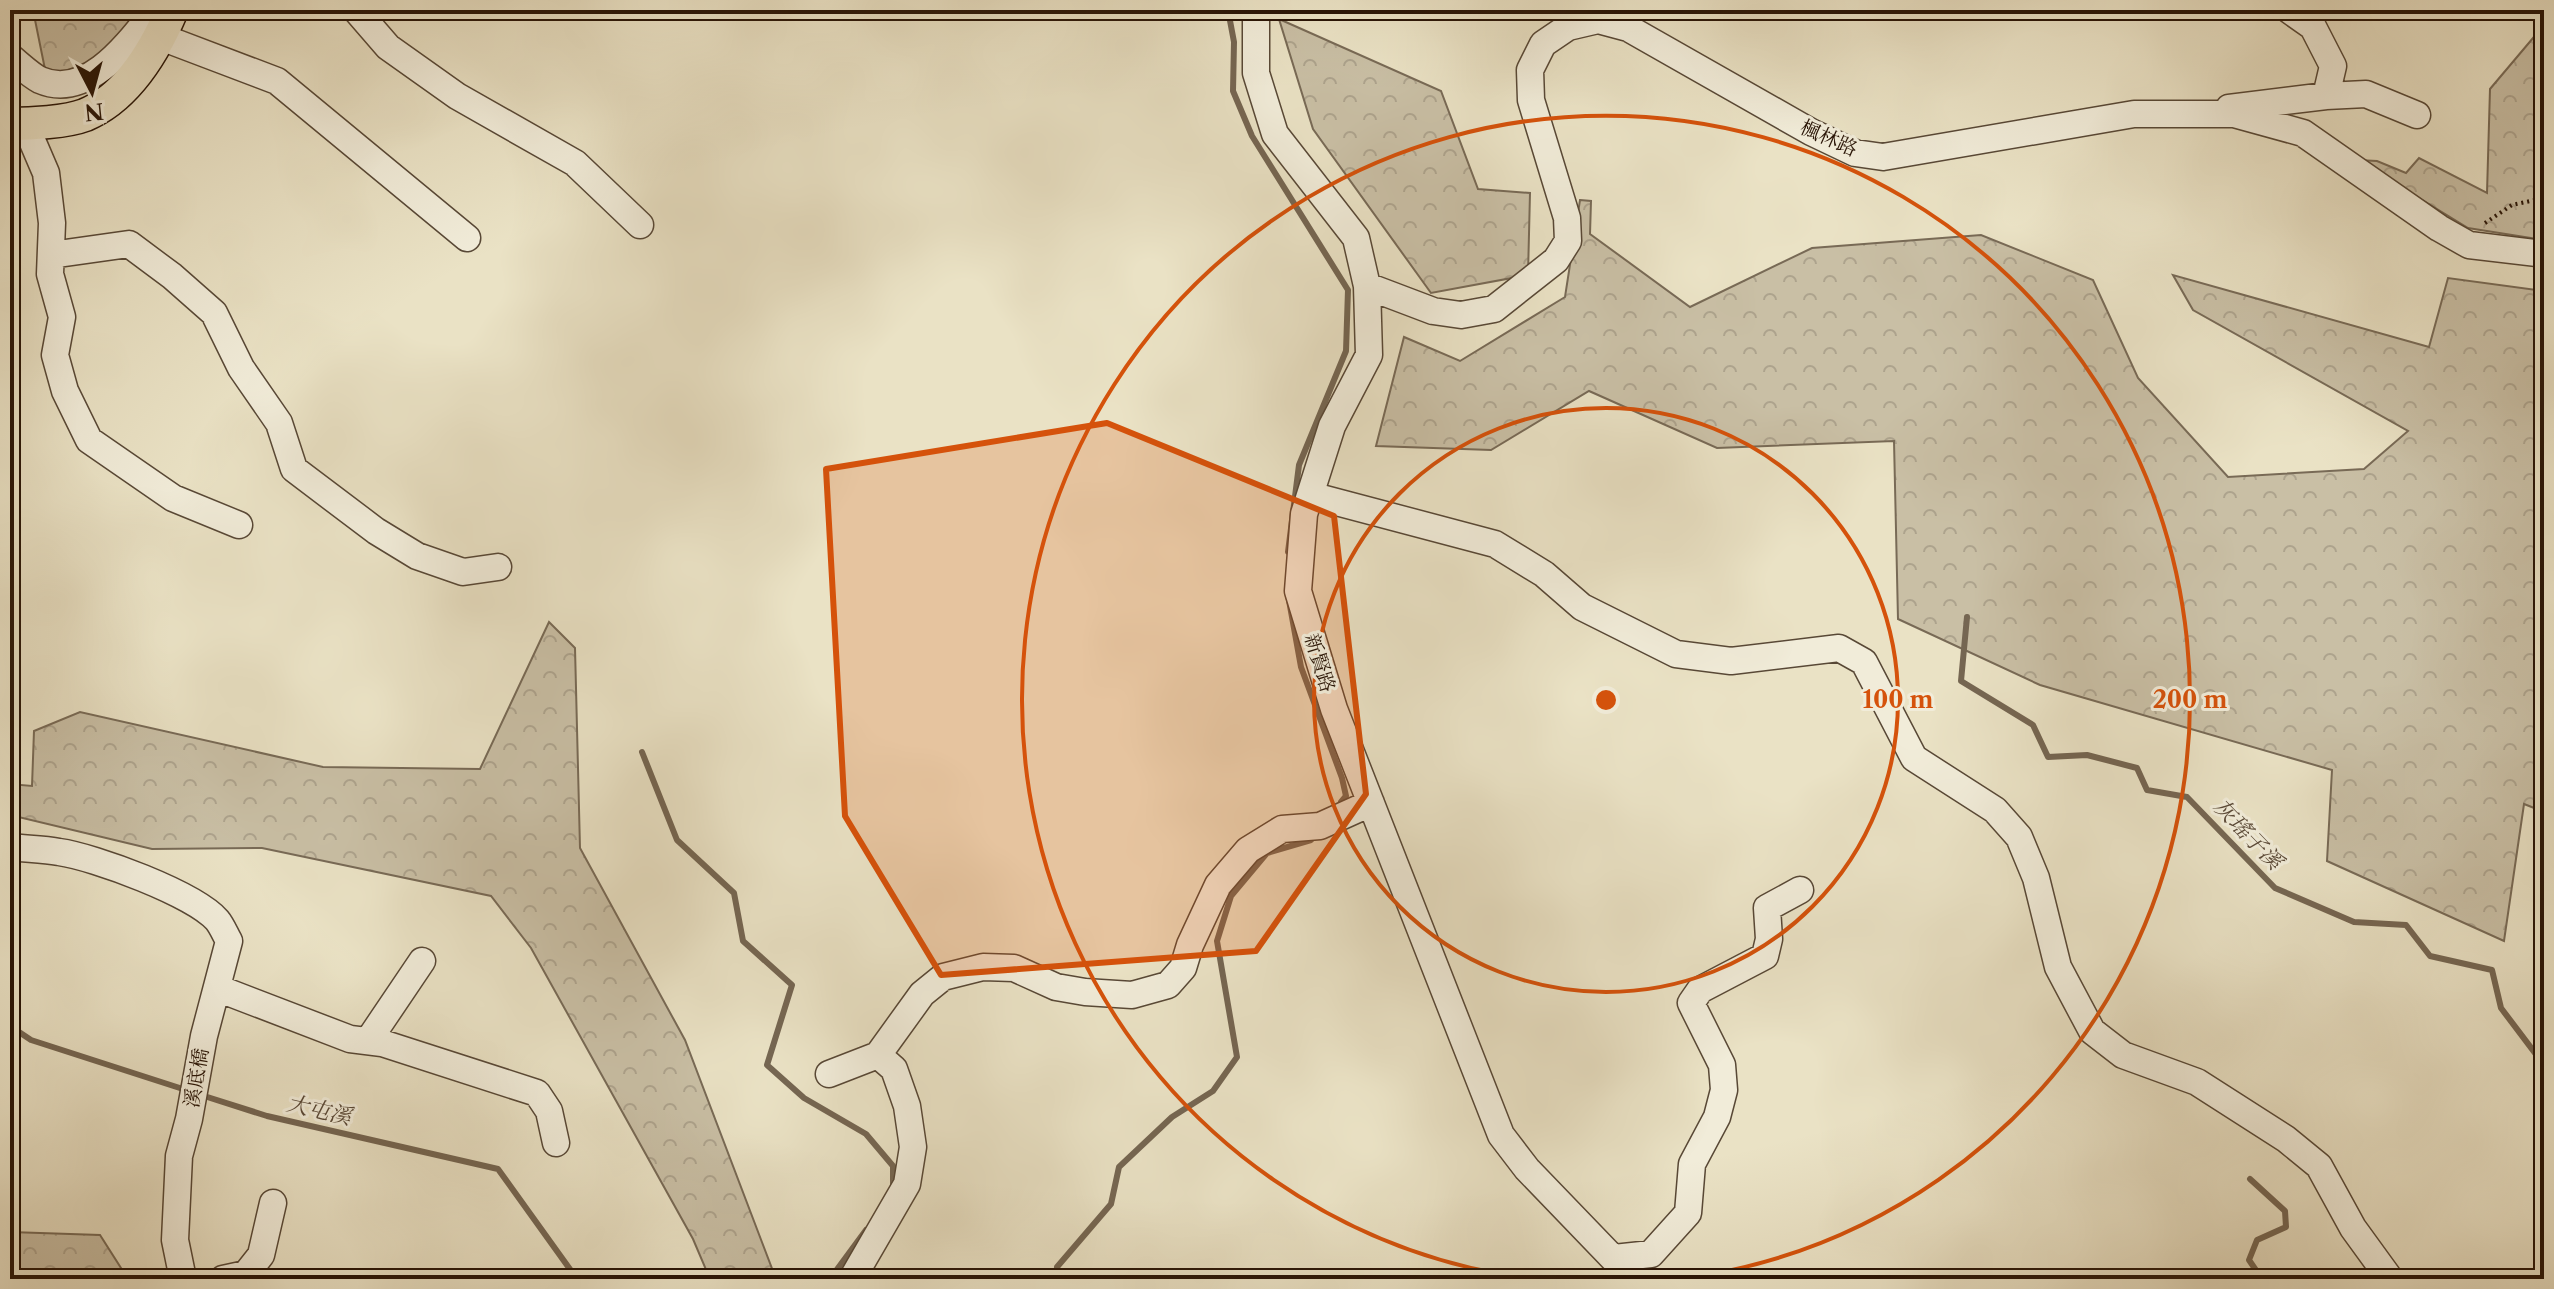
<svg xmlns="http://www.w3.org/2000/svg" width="2554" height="1289" font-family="'Libre Caslon Text','Noto Serif TC',serif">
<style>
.forest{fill:url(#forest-crowns);stroke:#786a56;stroke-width:2}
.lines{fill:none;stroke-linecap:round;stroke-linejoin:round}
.stream{stroke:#756652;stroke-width:6}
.minor-casing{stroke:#584836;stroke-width:29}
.major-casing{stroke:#281406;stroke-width:35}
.path{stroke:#281406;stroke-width:4;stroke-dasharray:2 4;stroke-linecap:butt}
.minor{stroke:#f1ecd9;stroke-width:26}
.major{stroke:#eae2c5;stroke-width:32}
.marked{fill:#d5520b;fill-opacity:0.2;stroke:#d5520b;stroke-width:6;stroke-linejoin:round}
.ring{fill:none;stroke:#d5520b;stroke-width:4}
.labels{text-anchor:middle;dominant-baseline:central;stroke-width:6;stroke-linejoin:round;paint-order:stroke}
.street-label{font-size:20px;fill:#281406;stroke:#f1ecd9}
.water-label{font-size:22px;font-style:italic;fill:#5b4a38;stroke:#f1ecd9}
.centre{fill:#d5520b;stroke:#f1ecd9;stroke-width:4}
.ring-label{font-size:24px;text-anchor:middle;font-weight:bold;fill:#d5520b;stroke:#f1ecd9;stroke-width:6;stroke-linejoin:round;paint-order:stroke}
</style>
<defs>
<pattern id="forest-crowns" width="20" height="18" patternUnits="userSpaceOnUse" patternTransform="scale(2)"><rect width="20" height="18" fill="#c9bfa5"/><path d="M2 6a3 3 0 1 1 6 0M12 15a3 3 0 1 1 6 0" fill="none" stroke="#ada38d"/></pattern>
</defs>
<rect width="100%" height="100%" fill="#eae2c5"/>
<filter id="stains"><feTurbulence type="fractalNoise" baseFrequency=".0025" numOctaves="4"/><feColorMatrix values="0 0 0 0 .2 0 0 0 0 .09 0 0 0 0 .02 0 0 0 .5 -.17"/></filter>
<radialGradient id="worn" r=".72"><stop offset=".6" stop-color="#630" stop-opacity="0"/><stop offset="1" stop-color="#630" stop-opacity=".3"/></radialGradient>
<path class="forest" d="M33,10H159L50,94Z
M1279,19L1441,91L1478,189L1530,193L1528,275L1431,293L1313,129Z
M2544,25V240L2468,228L2357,160L2377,161L2406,173L2419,158L2487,193L2490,89Z
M1580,200L1591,201L1590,234L1690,307L1812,248L1981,235L2093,280L2138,378L2228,477L2364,469L2408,431L2193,310L2173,275L2429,347L2448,278L2544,291V812L2524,804L2504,941L2327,861L2332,770L2040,685L1898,619L1894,441L1717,448L1589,391L1491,450L1376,446L1404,337L1460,361L1565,297Z
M549,622L575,648L580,848L685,1040L776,1279H710L693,1239L531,948L491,896L262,848L152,849L10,815V784L32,786L34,731L80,712L323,767L480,769Z
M10,1232L100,1235L128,1279H10Z"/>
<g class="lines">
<path class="stream" d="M1228,10L1234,42L1233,91L1252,136L1348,290L1346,351L1299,465L1288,552
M1288,595L1301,667L1342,778L1346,796L1341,802
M1967,617L1961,681L2033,725L2048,757L2087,755L2137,768L2147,790L2187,797L2275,888L2354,922L2406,925L2430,956L2492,970L2501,1008L2544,1065
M642,752L677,840L734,893L743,941L792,985L767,1065L804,1098L866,1134L893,1166V1188
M10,1026L31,1040L186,1090
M201,1095L267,1116L498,1169L577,1279
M2250,1179L2285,1211L2286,1227L2257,1240L2249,1260L2262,1279
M830,1279L866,1230
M1056,1279L1057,1267L1111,1204L1119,1167L1172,1117L1213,1091L1237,1057L1217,941L1231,896L1267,853L1311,840"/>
<g class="minor-casing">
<path id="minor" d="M356,10L388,47L457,96L575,163L640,225
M1256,10V73L1275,134L1356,238L1367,286L1369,355L1332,426L1304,514L1298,591L1334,709L1501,1135L1527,1169L1633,1279
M2289,10L2313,27L2333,66L2326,96
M161,37L277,81L467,238
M10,57C19,64 30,75 40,80C88,101 130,41 155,10
M2229,108L2326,96L2366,94L2417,115
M25,124L46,173L52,223L50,274L62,317L55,355L65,391L89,440L173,498L239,525
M51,255L129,244L172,276L214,313L241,368L279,423L294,469L376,531L417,556L463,572L498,567
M1367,286L1433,311L1461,315L1494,309L1556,260L1568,241L1567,218L1531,100L1530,70L1543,44L1568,27L1598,20L1628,28L1811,132L1855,153L1883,157L2134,114H2234L2303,133L2439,228L2469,245L2544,254
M1310,495L1495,544L1544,574L1582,607L1676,654L1731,661L1839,648L1864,662L1914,758L1995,810L2019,837L2036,878L2058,967L2092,1031L2123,1055L2197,1082L2286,1139L2319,1166L2353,1228L2390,1279
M10,847C26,849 43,849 59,852C95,857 194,894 217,920C222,926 225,934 229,941L204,1036L189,1119L179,1156L175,1240L183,1279
M217,988L350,1039L382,1043L537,1093L549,1111L556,1143
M368,1041L422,961
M829,1074L878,1055L922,994L943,977L983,967L1014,968L1056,987L1085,992L1132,995L1168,985L1183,968L1190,945L1218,885L1248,850L1282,829L1320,826L1371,803
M1614,1258L1651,1254L1688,1213L1692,1164L1717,1117L1724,1090L1722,1065L1691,1003L1700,990L1765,956L1769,939L1767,908L1800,890
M223,1279L246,1274L261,1255L273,1203
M852,1279L907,1184L913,1147L907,1106L894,1069L878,1055"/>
</g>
<g class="major-casing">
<path id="major" d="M10,124C30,124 67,122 85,115C128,97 155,50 172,10"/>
</g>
<path class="path" d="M2485,223L2512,205L2544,198
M451,1279L459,1272L494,1279"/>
<use href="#minor" class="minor"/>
<use href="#major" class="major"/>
</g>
<path class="marked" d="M1107,423L1334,516L1366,794L1256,951L941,975L845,816L826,469Z"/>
<g class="ring">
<circle cx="1606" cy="700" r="292"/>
<path d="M1525 1278A584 584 0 1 1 1687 1278"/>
</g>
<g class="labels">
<g class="street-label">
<text transform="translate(1829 138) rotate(24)">楓林路</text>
<text transform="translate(1320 663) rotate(73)">新賢路</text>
<text transform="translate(196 1078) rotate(-80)">溪底橋</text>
</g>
<g class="water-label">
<text transform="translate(2248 834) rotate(46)">灰瑤子溪</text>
<text transform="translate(319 1110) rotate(13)">大屯溪</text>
</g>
</g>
<circle cx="1606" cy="700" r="12" class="centre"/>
<g class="ring-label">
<text x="1898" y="708">100 m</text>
<text x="2190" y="708">200 m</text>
</g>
<rect width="2554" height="1289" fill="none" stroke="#eae2c5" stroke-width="40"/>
<rect x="12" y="12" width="2530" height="1265" fill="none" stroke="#281406" stroke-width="4"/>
<rect x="20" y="20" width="2514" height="1249" fill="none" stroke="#281406" stroke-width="2"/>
<g transform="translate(92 92) rotate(174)" stroke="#f1ecd9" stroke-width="6" paint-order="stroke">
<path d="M0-6L14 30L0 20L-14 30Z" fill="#281406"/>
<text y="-12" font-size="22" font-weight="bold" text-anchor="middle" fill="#281406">N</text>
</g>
<rect width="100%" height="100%" filter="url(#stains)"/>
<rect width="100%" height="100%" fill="url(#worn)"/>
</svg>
